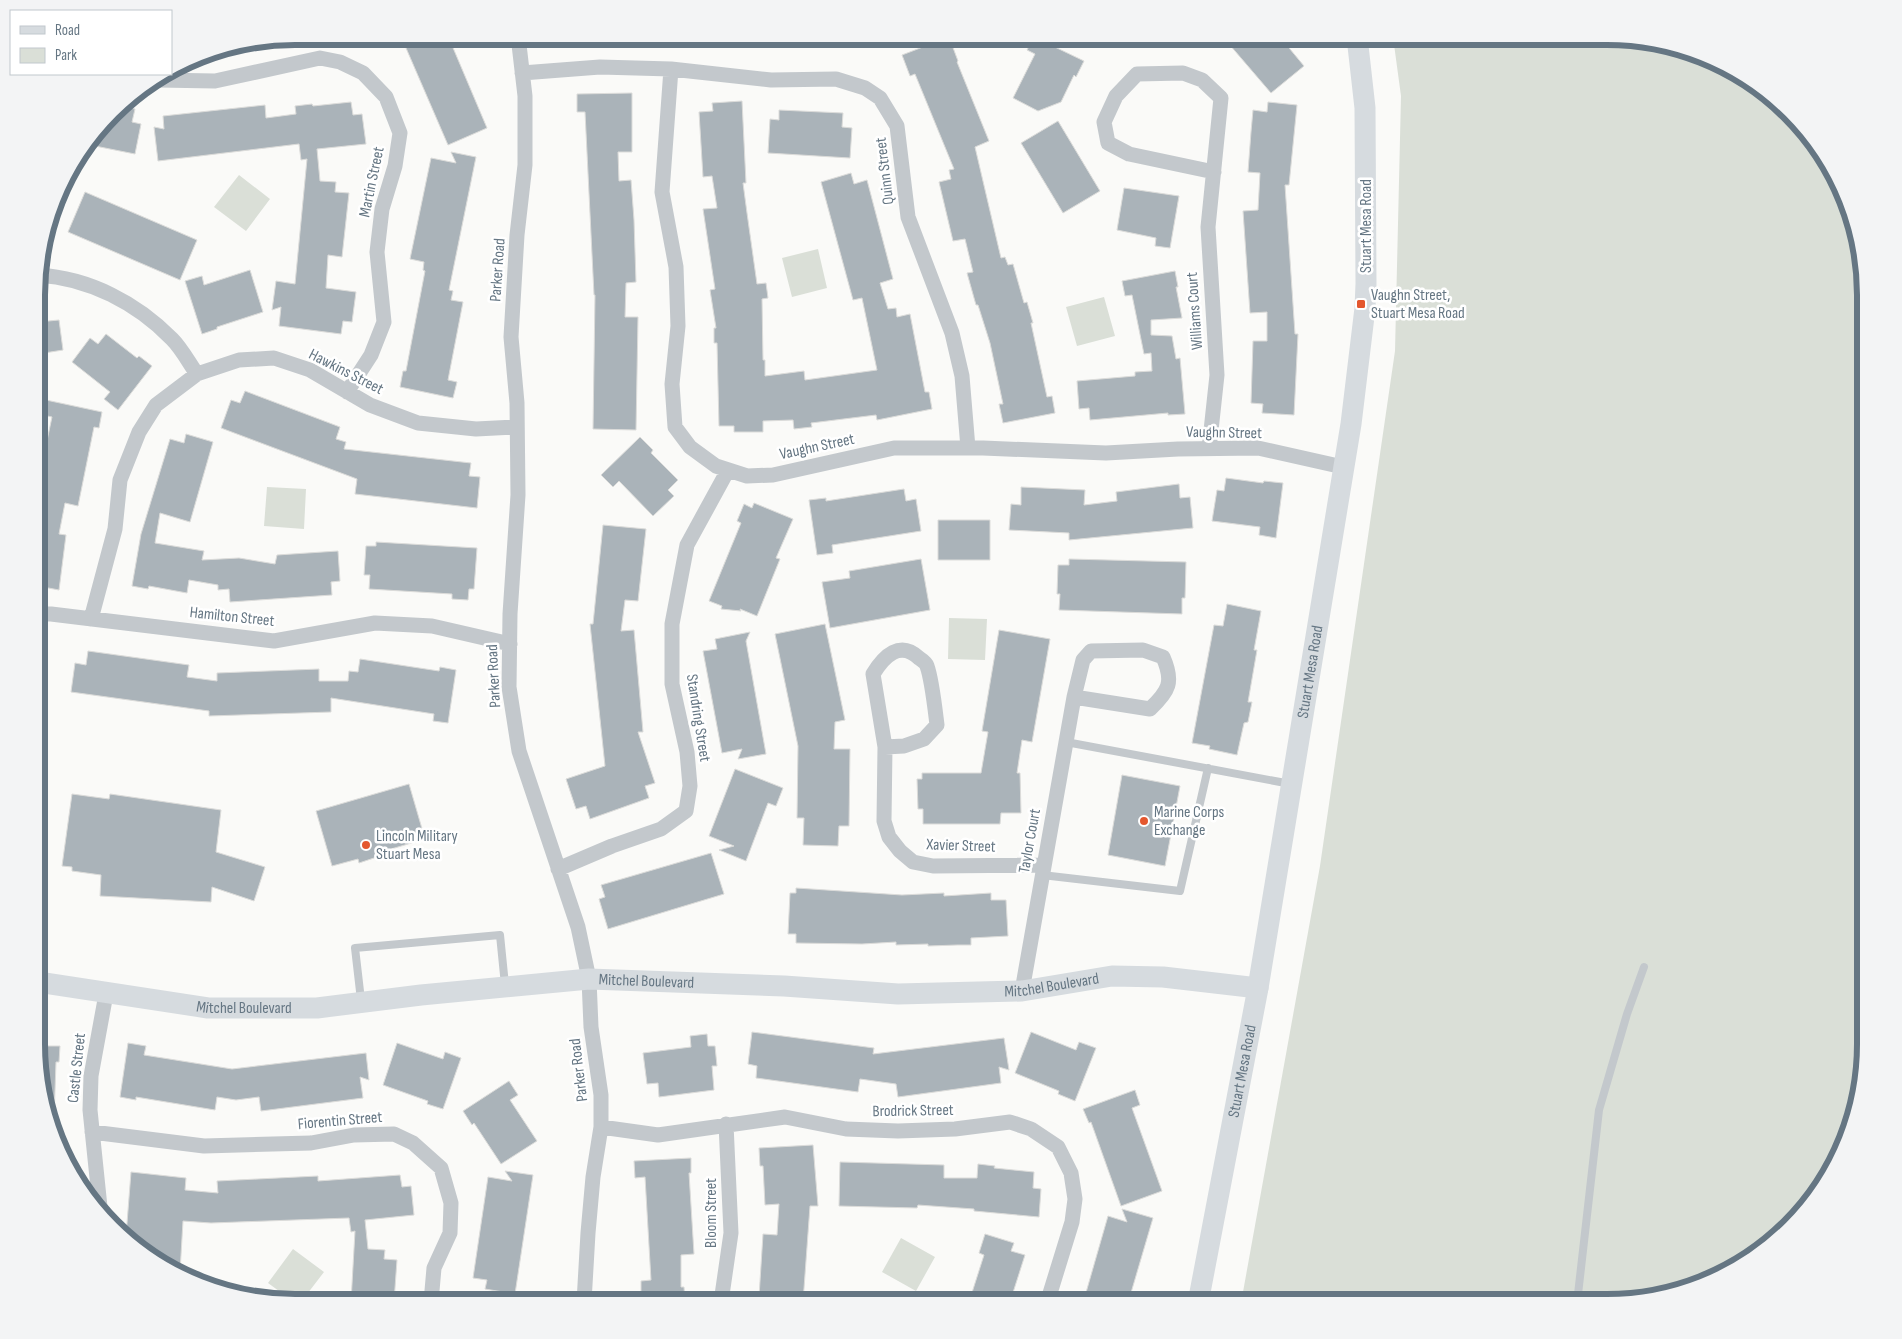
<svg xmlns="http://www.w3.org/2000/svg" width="1902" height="1339" font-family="'Sofia Sans Condensed',sans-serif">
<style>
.green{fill:#dadfd7}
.building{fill:#aab3b9;stroke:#dcdcda}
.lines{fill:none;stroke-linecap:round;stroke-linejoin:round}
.lane{stroke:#c3c8cc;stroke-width:8}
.street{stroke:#c3c8cc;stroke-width:15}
.secondary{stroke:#d6dbdf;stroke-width:21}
.poi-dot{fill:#e4572e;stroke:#fff;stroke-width:2}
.labels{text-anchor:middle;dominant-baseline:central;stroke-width:5;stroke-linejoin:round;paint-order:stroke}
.street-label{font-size:16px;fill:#657683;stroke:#fff}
.poi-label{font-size:16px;fill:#657683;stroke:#fff;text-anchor:start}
.rim{fill:none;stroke:#657683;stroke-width:6}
</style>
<rect width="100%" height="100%" fill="#fafaf8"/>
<path class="green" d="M1393,37H1624L1691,50L1765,90L1812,137L1839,180L1865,278V1061L1852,1128L1812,1202L1777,1239L1722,1276L1674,1294L1607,1303H1241L1320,866L1395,351L1401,96Z
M239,175L270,199L246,231L214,207Z
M818,249L827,288L792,297L782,258Z
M1104,297L1115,336L1077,346L1066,307Z
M267,487L306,489L304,529L264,526Z
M949,618L987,619L985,660L948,659Z
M901,1238L935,1257L916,1291L882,1272Z
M293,1249L324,1272L301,1302H294L268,1283Z"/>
<path class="building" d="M415,36H448L487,128L448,145L403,41Z
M949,37L958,61L957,62L989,141L975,147L1001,258L1005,257L1008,265L1013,264L1024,303L1027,302L1033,323H1031L1047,397L1052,396L1055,413L1003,423L999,404H1003L990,343L978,305H976L967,273L973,272L965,239L953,241L939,182L951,179L949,170L954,169L915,74L910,76L902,55Z
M1034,37L1084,61L1076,77L1074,75L1061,102L1038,111L1013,98L1035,54L1027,50Z
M1223,37H1280L1304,66L1271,93Z
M632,93V152H618L619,181L631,180L634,220L636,282L626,283L625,317H638L636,430L593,429L595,295H594L585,112H577V94Z
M742,101L746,183H743L747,213L757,284L766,283L768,298L762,299L763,360H765V376L804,371L805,380L877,370L862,298L853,300L821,182L851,173L854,184L867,180L893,279L880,283L888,309L896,308L897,317L910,314L925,392H929L932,409L877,420L876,415L811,423L812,427L794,429L793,420L763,421V432H734V426H719L717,343H714V328H716L710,290L715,289L703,209L717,208L712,176L703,177L699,112L713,111L712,103Z
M351,102L353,115L362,114L366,144L317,149L320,181L336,182L335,192L349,193L342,257L328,255L326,288L356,292L352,322L343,321L341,334L279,326L281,307L272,310L276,281L295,284L307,159L301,160L299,144L158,161L154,127L164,129L163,116L265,105L266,118L296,114L295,106L312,104L313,106Z
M1268,102L1297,105L1289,185H1285L1295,334H1298L1294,415L1262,413L1263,404L1251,403L1253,341H1267V312L1250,313L1243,211L1258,210L1260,173L1248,172L1251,132L1253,110L1267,112Z
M120,106L135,109L132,122L141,124L135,154L90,145Z
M779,110L843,113L842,127L852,128L850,158L768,153L770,119L779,120Z
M1058,121L1100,191L1063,213L1021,143Z
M451,152L476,157L449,290L453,291L451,300L463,302L448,380L457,382L453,398L400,387L403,371H406L425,271L423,270L424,262L410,259L431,158L456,163Z
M1124,188L1179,196L1170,248L1155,246L1156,238L1117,230Z
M85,192L197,240L180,280L68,232Z
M250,270L263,312L217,327V329L202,334L185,281L202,276L204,285Z
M1175,271L1178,287H1176L1182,318L1151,320V335L1172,336L1176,359L1180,358L1185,414L1168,415V413L1090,420L1089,408L1079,409L1077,381L1135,376V372L1152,371L1151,353L1144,354L1132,295L1125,296L1122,281Z
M59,320L63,350L38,354V322Z
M106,334L137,358L139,356L152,366L118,410L104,399L110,392L72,362L90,338L98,344Z
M245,391L340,427L336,439L346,442L344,449L471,463L469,476L480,477L477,508L355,494L357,479L221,428L231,400L240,403Z
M46,400L102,412L99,428L94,427L78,506L65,503L59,534L66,535L59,590L38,586V483L52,417L43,415Z
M186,434L213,442L190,522L160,513L155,543L204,551L202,560L239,558L275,564L277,555L338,551L340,581L331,582L332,595L230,602L229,589L218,590V585L189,580L187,593L149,586L148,589L132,586L141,534L170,439L184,443Z
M640,437L653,450L651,453L678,480L668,490L674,496L653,516L619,481L613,487L601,475Z
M1226,478L1263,483L1264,481L1283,483L1276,538L1259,535L1260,527L1212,521L1217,490L1224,491Z
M1179,484L1180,498L1190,497L1193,528L1069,540V533L1009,530L1011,504L1021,505V487L1085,490L1084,505L1117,501L1116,492Z
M904,489L906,501L916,499L921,531L832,545L833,553L817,555L809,500L826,498V501Z
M754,503L793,519L776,558L780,559L757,616L740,609L741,611L721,609L722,606L709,601L741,523L737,521L744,504L752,508Z
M938,520H990V560H938Z
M603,525L646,529L638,601L625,600L621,631L634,630L643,732H638L655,783L645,786L649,798L590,819L586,806L576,809L566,779L605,766L590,624H593Z
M376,542L477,548L474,589H469L468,600L452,599V594L369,589L370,575H364L366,546H376Z
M921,559L930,610L830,628L822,582L850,578L849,571Z
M1069,559L1186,562L1185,598H1182V614L1059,610L1060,594H1057L1058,565H1069Z
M1227,604L1261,611L1254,650H1257L1248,702H1252L1248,722L1244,723L1237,755L1209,749L1210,746L1192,743L1214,625L1223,626Z
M825,624L845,720L835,722L834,749H850L849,826H839L838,846L803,845L804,818H797L798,746L775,634Z
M999,630L1050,639L1032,742L1022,740L1017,773H1020L1021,813H1001L1000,824H923V809H918L917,779H922V773H981L988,732L982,731Z
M750,632L746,641L766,754L738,759L742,749L722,753L703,651L717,649L715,639Z
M88,651L189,665L187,677L217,681V673L319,669V681H348L349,671L358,672L360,659L439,671L440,667L456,670L448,723L433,721L434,714L331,698V712L209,716V711L71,692L75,663L86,665Z
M735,769L783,788L776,806L768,803L746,861L719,850L734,846L709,836Z
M1122,775L1180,786L1165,866L1108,855Z
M409,784L425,839L381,852L382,856L374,858L359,863L358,859L332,866L316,811Z
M72,794L109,799L110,794L221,810L216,852L265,867L254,901L212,887L211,902L100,896L101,875L72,871V867L62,866Z
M711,853L724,894L608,929L599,899L605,897L601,885Z
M796,888L902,895L944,893V896L991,893V900H1006L1008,936L971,938V945H957L928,946V944L896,945V942L862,944L796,943V934H788L790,893H796Z
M752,1032L874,1048L873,1054L1004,1038L1009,1070L999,1067L1001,1083L898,1097L896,1084L860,1079L858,1092L756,1078L757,1066L748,1064Z
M1031,1032L1076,1050L1079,1042L1096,1048L1075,1101L1058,1094L1059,1091L1015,1073Z
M707,1034L708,1046H715L717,1066H712L714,1090L659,1097L658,1083L647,1084L643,1053L691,1047L690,1036Z
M128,1043L146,1046L144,1055L232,1069L366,1053L369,1080L360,1077L363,1098L261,1111L259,1097L236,1100L217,1097L215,1110L136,1097V1100L120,1097Z
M397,1043L443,1059L445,1052L461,1058L443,1109L427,1104L428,1101L383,1085Z
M38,1046H60L59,1062H56L54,1119L38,1078Z
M509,1081L518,1095L510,1100L537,1141L501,1164L474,1123L472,1125L463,1111Z
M1135,1090L1140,1105L1132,1108L1162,1191L1121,1206L1091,1122L1089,1123L1083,1109Z
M813,1145L818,1206H810L803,1302H767V1298L759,1297L763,1234L777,1235L779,1204L765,1205L763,1166H760L759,1148Z
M691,1158V1173H689L694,1254L681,1255V1287H684L685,1302H641V1281L651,1280L645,1177L635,1178L634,1161Z
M840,1162L944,1165V1178H977L978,1164L995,1166L994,1168L1034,1172L1033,1188L1041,1189L1039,1217L974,1211V1209L918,1205L917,1208L839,1206Z
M505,1171L533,1175L515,1294L485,1289L487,1280L473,1278L488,1177L512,1181Z
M131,1172L186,1178L185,1190L218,1193L217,1181L318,1176V1181L400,1175L402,1187L411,1186L414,1215L365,1220L368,1249L385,1250L384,1259L397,1260L394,1302H351L355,1231L351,1232L349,1218L211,1223L183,1221L180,1272L137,1249L126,1236Z
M1122,1209L1153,1218L1128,1303H1083L1108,1216L1127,1222Z
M985,1234L1014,1243L1011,1251L1025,1255L1010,1302H969L984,1255L979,1253Z"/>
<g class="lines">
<path class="lane" d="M1066,742L1291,784
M1042,875L1180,891L1208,768
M361,1000L355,948L500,935L505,985
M1577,1303L1599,1110L1627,1014L1644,967"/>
<path class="street" d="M518,36L525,96V165L517,235L511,337L517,403L518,495L510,614L509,687L519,751L578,927L589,979L591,1027L601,1095V1127L593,1177L588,1233L584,1302
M671,69L662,192L676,267L678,326L672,384L675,427L690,447L716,466L747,476L773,475L894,448H983L1106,453L1178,449L1258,448L1343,467
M522,73L600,67L671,69L771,80L836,79L865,88L880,98L897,126L908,217L952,333L962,376L968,448
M158,80L215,81L320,58L340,62L363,73L386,97L400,133L395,166L382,209L377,252L384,322L371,355L347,392
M38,275C89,278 137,303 172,339C182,349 189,363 197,374
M1209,449L1217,375L1208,227L1221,98L1202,80L1183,73L1137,74L1116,96L1104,122L1108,143L1129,154L1214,172
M38,614H51L274,641L375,623L432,626L510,644
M91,619L115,529L120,480L139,432L156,405L197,374L239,360L274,358L310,370L370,405L418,423L476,429L517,427
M885,747L904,746L924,739L937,725C935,709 932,680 927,666C926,663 922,660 919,658C900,640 884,656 873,674L885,747L884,821L889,837L900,851L913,862L933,866L1043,865
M558,869L612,846L661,829L686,811L690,786L687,752L672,684V624L687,545L728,470
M1022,991L1074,697L1083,660L1091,651L1143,650L1163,657C1174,682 1169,691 1150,709L1074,697
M601,1127L658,1135L785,1117L846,1129L898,1131L955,1129L1010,1122L1031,1129L1058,1147L1071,1173L1075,1199L1072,1222L1047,1303
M92,1132L204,1146L311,1143L354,1135L394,1134L413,1143L441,1168L451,1203L450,1233L434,1268L431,1302
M100,1207L90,1110L91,1076L106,994
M721,1302L731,1233L726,1124"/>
<g class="secondary">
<path id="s1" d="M38,982L208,1008H317L421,995L589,979L784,986L898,994L1022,991L1112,976L1163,977L1258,988"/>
<path id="s2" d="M1198,1303L1258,988L1351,424L1365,308L1366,284L1365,108L1357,37"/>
</g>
</g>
<g class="poi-dot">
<rect x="1356" y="299" width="10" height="10" rx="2.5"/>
<circle cx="1144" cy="821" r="5"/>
<circle cx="366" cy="845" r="5"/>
</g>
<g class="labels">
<g class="street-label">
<text transform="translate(885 171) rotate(-97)">Quinn Street</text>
<text transform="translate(372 182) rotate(-78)">Martin Street</text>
<text transform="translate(1366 226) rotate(-90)">Stuart Mesa Road</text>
<text transform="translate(498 270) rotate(-86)">Parker Road</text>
<text transform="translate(1195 311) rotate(-94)">Williams Court</text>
<text transform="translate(346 372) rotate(27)">Hawkins Street</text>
<text transform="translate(1224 433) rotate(1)">Vaughn Street</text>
<text transform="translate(817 447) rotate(-12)">Vaughn Street</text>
<text transform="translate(232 617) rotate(6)">Hamilton Street</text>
<text stroke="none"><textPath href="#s2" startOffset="641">Stuart Mesa Road</textPath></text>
<text transform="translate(494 676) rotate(-93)">Parker Road</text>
<text transform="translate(698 718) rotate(81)">Standring Street</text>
<text transform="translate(1030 841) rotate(-80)">Taylor Court</text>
<text transform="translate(961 846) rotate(2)">Xavier Street</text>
<text stroke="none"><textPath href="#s1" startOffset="612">Mitchel Boulevard</textPath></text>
<text stroke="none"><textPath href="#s1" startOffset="1018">Mitchel Boulevard</textPath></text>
<text stroke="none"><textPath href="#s1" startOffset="208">Mitchel Boulevard</textPath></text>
<text transform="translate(77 1068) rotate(-84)">Castle Street</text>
<text transform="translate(579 1070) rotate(-97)">Parker Road</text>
<text stroke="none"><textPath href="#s2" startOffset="236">Stuart Mesa Road</textPath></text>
<text transform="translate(913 1111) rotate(-1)">Brodrick Street</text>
<text transform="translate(340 1121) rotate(-5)">Fiorentin Street</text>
<text transform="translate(711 1213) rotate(-90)">Bloom Street</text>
</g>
<g class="poi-label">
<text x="1371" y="295">Vaughn Street,<tspan x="1371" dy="18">Stuart Mesa Road</tspan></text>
<text x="1154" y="812">Marine Corps<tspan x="1154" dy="18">Exchange</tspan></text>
<text x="376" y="836">Lincoln Military<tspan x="376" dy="18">Stuart Mesa</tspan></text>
</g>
</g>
<path d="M0 0H1902V1339H0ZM295 45H1607A250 250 0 0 1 1857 295V1044A250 250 0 0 1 1607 1294H295A250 250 0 0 1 45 1044V295A250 250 0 0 1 295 45Z" fill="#f3f4f5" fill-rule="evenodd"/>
<path class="rim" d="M295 45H1607A250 250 0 0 1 1857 295V1044A250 250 0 0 1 1607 1294H295A250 250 0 0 1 45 1044V295A250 250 0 0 1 295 45Z"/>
<rect x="10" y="10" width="162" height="65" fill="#ffffff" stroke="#c1c8cd"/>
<rect x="20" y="26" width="25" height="8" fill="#d6dbdf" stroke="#c1c8cd"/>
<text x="55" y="35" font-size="15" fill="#657683">Road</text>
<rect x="20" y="48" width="25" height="15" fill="#dadfd7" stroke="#c1c8cd"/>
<text x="55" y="60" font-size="15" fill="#657683">Park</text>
</svg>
